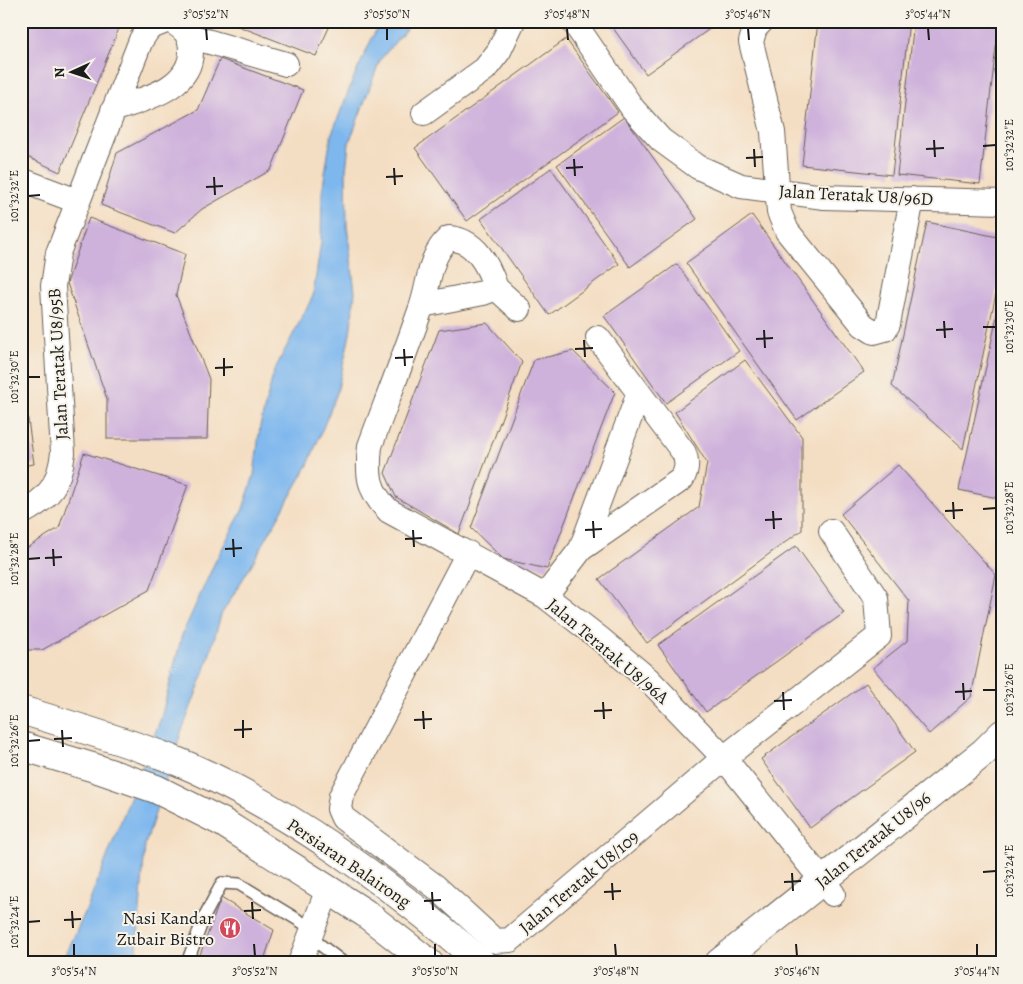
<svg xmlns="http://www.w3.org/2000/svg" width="1023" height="984" font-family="Alegreya,serif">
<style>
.water{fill:#7eb7ee;stroke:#4d6a85}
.building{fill:#cfb2dc}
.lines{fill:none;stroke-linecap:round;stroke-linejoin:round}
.lane-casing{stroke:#686056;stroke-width:14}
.street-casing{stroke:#686056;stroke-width:26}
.secondary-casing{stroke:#686056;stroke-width:30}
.lane{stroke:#fff;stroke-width:11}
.street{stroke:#fff;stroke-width:24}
.secondary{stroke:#fff;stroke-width:28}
.ticks{fill:none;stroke:#1c1c1c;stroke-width:2}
.labels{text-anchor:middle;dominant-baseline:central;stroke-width:4;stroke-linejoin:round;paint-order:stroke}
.street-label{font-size:18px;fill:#1c1c1c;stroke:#f7f3e8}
.poi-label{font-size:18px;fill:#1c1c1c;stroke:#f7f3e8;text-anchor:end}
.neatline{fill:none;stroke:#1c1c1c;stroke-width:2}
.ticks-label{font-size:12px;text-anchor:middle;fill:#1c1c1c}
</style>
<rect width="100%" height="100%" fill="#f7f3e8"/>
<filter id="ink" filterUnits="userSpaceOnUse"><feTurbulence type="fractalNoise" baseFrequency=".02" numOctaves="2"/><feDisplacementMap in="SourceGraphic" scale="10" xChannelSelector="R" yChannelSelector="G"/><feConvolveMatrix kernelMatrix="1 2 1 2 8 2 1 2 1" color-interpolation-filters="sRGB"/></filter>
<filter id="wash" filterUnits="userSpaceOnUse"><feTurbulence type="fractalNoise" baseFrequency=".0096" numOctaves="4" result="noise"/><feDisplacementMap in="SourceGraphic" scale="20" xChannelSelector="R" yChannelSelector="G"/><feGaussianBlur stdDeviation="1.12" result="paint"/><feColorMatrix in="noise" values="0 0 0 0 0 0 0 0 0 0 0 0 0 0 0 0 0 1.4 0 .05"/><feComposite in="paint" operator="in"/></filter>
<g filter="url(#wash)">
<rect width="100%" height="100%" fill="#f4dec3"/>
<path class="water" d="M380,21H413L380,60L349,143L346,171L347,226L355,292L350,334L337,393L308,465L249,569L221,615L205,670L181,733L145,845L136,963H62L88,906L161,718L182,635L215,562L243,509L254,475L260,426L274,371L313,296L321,242L322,192L331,136L354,77Z"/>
<g id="blocks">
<path class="building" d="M21,21H122L60,172L21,154Z
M225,21H332L316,56Z
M608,21H717L718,23L646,74Z
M818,21H909L892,175L802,165Z
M914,21H999L980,184L897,175Z
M566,39L618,112L467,221L415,148Z
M220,59L303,90L271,170L202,209L175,233L101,205L117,153L198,110Z
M624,117L697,219L630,267L557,165Z
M551,168L619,264L549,315L481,219Z
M752,215L864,372L797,420L686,263Z
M89,218L185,254L176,295L209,379L207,439H107V399L67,283Z
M927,222L1002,238V265L963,449L892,386Z
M677,264L739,351L666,403L604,316Z
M1001,298H1002V499L959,490Z
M487,323L522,362L459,534L396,497L385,473L439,330Z
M573,351L615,392L547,569L503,559L471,528L534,360Z
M745,360L802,437V530L647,643L599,579L699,507L707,463L675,412Z
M21,367L34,464L21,466Z
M84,453L188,485L149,590L42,650H21V549H25L59,528Z
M898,465L996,575L971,697L929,734L873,668L907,641L909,601L841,514Z
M796,546L844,613L706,712L658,645Z
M866,683L915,752L810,828L761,759Z
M221,898L274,930L263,963H197Z"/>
</g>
</g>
<g filter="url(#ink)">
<use href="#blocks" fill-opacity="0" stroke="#686056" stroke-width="1"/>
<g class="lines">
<g class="lane-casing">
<path id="lane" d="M310,937L344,963
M187,963L204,917L222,883L239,884L313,929"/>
</g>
<g class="street-casing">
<path id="street" d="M573,21L633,109L661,140L698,167L741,186L824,197L1002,202
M762,21L755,28L751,42L773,132L779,212L787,231L863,325L874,332L885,329L888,324L912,199
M189,36L286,64
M113,110C143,99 192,89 191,50C191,35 183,27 170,21
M424,113L485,69L499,51L513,21
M21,180L77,201
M496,288L519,309
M422,305L483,293L496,288C488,265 476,240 449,238C428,257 430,283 421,308C405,354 387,400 370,446C367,474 368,491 389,511L545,596L599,638L649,680L724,758L833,894
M598,338L639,393
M21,513C49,499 59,485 63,453L53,286L58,253L141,40L149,28L166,21
M468,553L341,796L339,809L343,818L436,887L495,941L510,940L724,758L879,636L876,598L831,531
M545,596L581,549L639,393L684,453C688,463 687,470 682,479L581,549
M300,963L328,889"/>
</g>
<g class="secondary-casing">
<path id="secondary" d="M21,710C71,725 121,740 169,758C278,801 394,887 482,963
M21,746L95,768L156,789L222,822L365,913L429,963
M719,963L984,752L1002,734"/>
</g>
<use href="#lane" class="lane"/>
<use href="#street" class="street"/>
<use href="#secondary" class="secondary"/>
</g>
</g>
<path class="ticks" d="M206,28L207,40M387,28V40M567,28L568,40M748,28L749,40M928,28L929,40M934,140L935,157M983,146L996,145M754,149L755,167M926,149L944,148M746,158L763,157M574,159L575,176M394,168L395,185M566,168L583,167M214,177L215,195M386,177L403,176M206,187L223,186M28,196L40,195M944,321L945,338M983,327H996M764,330L765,348M936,330L953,329M756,339L773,338M584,340L585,357M404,349L405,366M575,349L593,348M224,358V376M395,358L413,357M215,368L233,367M28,377H40M953,502L954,519M983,509L996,508M773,511L774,529M945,511L963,510M765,520L782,519M593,521L594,538M413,530L414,547M585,530L602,529M233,539L234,557M405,539L422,538M53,549L54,566M225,549L242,548M45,558L62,557M28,559L40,558M963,683L964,700M983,690H996M783,692L784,710M955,692L972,691M774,701L792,700M603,702L604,719M423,711L424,729M594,711L612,710M243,720V738M414,720L432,719M62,730L63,747M234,730L252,729M54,739L72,738M28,741L40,740M983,872L996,871M792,873L793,891M784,882L801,881M612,883L613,900M432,892L433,910M604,892L621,891M424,901L441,900M252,902L253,919M72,911L73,928M244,911L261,910M64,920L81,919M28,922L40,921M74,944V956M254,944L255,956M435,944V956M615,944L616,956M796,944L797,956M977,944V956"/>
<defs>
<g id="restaurant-disc" transform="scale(1.125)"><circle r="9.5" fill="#d1495b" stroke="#f7f3e8"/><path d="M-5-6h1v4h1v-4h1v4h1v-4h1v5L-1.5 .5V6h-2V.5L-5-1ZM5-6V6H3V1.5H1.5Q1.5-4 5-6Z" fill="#fff"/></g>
</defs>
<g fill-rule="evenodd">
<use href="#restaurant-disc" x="230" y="928"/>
</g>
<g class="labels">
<g class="street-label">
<text transform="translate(856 195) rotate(3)">Jalan Teratak U8/96D</text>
<text transform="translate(58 364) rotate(-93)">Jalan Teratak U8/95B</text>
<text transform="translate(608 651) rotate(40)">Jalan Teratak U8/96A</text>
<text transform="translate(873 840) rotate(-39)">Jalan Teratak U8/96</text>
<text transform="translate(349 863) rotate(34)">Persiaran Balairong</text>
<text transform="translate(579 882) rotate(-40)">Jalan Teratak U8/109</text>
</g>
<g class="poi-label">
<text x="214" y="918">Nasi Kandar<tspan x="214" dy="21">Zubair Bistro</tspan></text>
</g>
</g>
<rect width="1023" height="984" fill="none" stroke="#f7f3e8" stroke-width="55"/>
<g transform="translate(72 72) rotate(267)" stroke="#f7f3e8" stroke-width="4" paint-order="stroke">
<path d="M0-4L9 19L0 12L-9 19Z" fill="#1c1c1c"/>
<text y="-8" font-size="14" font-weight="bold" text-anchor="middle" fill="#1c1c1c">N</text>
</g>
<rect x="28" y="28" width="968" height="928" class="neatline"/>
<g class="ticks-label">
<text x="206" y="18">3°05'52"N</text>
<text x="387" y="18">3°05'50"N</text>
<text x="567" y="18">3°05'48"N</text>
<text x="748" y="18">3°05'46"N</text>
<text x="928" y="18">3°05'44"N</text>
<text transform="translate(1009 145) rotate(-90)" y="4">101°32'32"E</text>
<text transform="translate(14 196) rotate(-90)" y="4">101°32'32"E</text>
<text transform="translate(1009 327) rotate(-90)" y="4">101°32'30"E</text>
<text transform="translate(14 377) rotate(-90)" y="4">101°32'30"E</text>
<text transform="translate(1009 508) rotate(-90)" y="4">101°32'28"E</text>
<text transform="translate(14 559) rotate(-90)" y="4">101°32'28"E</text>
<text transform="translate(1009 690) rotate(-90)" y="4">101°32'26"E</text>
<text transform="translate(14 741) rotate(-90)" y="4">101°32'26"E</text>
<text transform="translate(1009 871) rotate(-90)" y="4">101°32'24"E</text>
<text transform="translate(14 922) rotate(-90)" y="4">101°32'24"E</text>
<text x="74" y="975">3°05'54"N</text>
<text x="255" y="975">3°05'52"N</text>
<text x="435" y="975">3°05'50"N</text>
<text x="616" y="975">3°05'48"N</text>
<text x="797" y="975">3°05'46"N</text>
<text x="977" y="975">3°05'44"N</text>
</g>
</svg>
